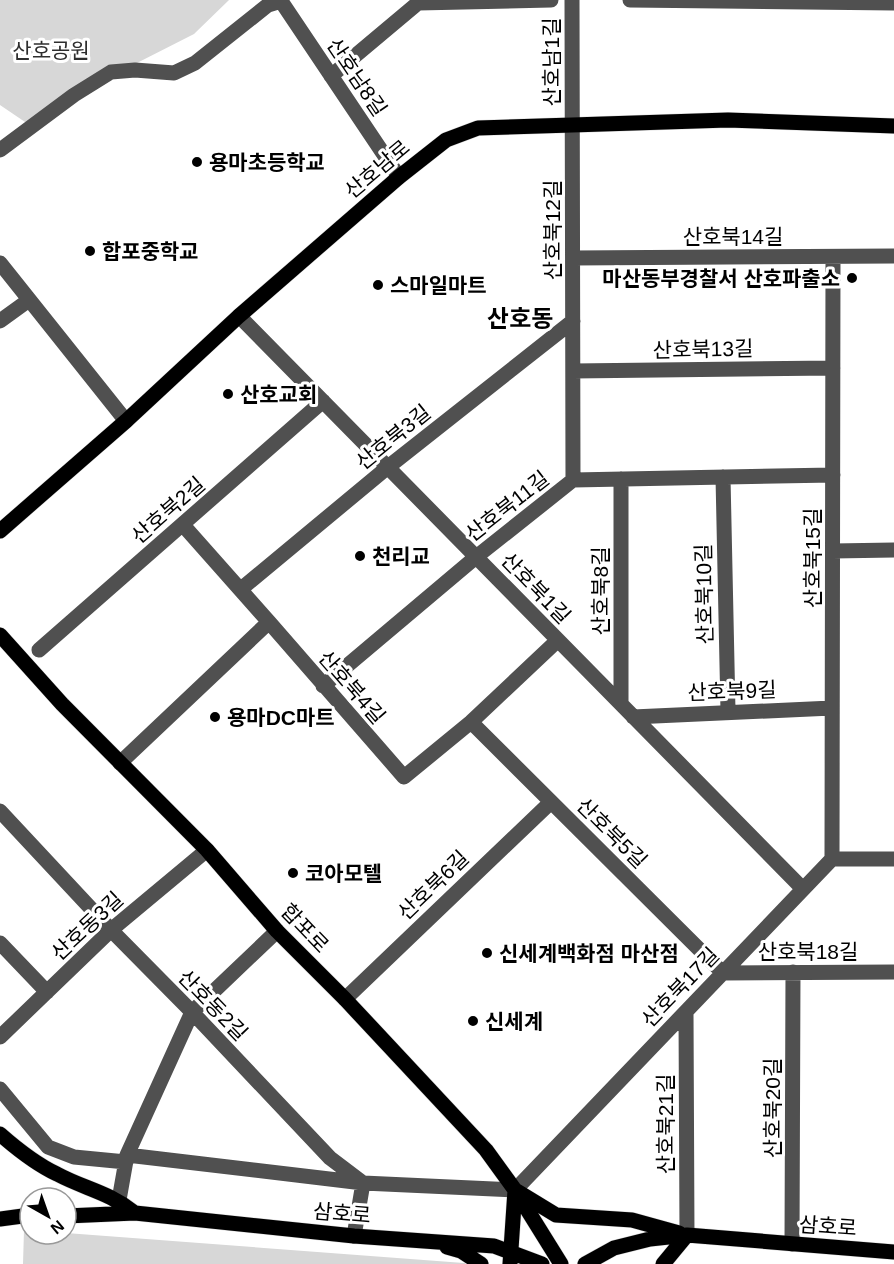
<svg xmlns="http://www.w3.org/2000/svg" width="894" height="1264" font-family="Helvetica,'Noto Sans KR',sans-serif">
<style>
.green{fill:#d7d7d7}
.lines{fill:none;stroke-linecap:round;stroke-linejoin:round}
.major-casing{stroke:#dbdbdb;stroke-width:16}
.minor{stroke:#505050;stroke-width:15}
.major{stroke:#000;stroke-width:15}
.poi-dot{fill:#000;stroke:#fff;stroke-width:2}
.labels{text-anchor:middle;dominant-baseline:central;stroke-width:6;stroke-linejoin:round;paint-order:stroke}
.park-label{font-size:21px;fill:#2e2e2e;stroke:#fff}
.street-label{font-size:21px;fill:#000;stroke:#fff}
.poi-label{font-size:21px;font-weight:bold;fill:#000;stroke:#fff;text-anchor:start}
.quarter-label{font-size:24px;font-weight:bold;fill:#000;stroke:#fff}
</style>
<rect width="100%" height="100%" fill="#fff"/>
<path class="green" d="M0,0H229L194,34L70,97L28,124L0,105Z
M24,1230H30V1234L66,1233L477,1264H23Z"/>
<g class="lines">
<g class="major-casing">
<path id="major" d="M0,531L126,421L239,316L399,177L446,140L478,128L572,125L728,120L894,126
M0,635L62,704L207,850L277,931L345,999L486,1150L515,1190L561,1264
M0,1134C17,1149 36,1164 57,1174C85,1189 109,1192 135,1213
M66,1216L135,1213L354,1236L494,1246L542,1264
M0,1219L30,1215
M447,1247L461,1251L481,1264
M510,1264L515,1190L556,1215L632,1220L679,1233
M585,1264L614,1248L650,1239L687,1235L894,1252
M663,1264L687,1235"/>
</g>
<path class="minor" d="M572,0L573,480
M630,0L894,3
M281,1L399,177
M331,76L418,3L551,0
M0,150L74,95L111,72L135,70L174,73L195,63L268,5L281,1
M573,258L894,256
M0,263L126,421
M239,316L803,889
M0,321L29,300
M573,371L833,368
M723,477L728,711
M183,525L269,622
M833,551L894,550
M241,589L388,467L573,321
M39,650L323,401
M323,686L476,557L573,480L833,475
M621,704V479
M633,717L832,708
M471,722L723,973L894,972
M120,763L269,622L404,777L471,722L558,640
M0,811L111,930L192,1012L330,1158L363,1183L354,1236
M832,859L833,257
M0,943L47,992
M345,999L551,802
M686,1012L687,1235
M0,1037L111,930L207,850
M0,1089L48,1147L74,1157L126,1162
M127,1155L363,1183L515,1190L832,859H894
M119,1200L127,1155L192,1012L277,931
M792,1244L793,972"/>
<use href="#major" class="major"/>
</g>
<g class="poi-dot">
<circle cx="197" cy="162" r="6"/>
<circle cx="90" cy="251" r="6"/>
<circle cx="852" cy="278" r="6"/>
<circle cx="378" cy="285" r="6"/>
<circle cx="228" cy="394" r="6"/>
<circle cx="360" cy="556" r="6"/>
<circle cx="215" cy="717" r="6"/>
<circle cx="293" cy="873" r="6"/>
<circle cx="487" cy="953" r="6"/>
<circle cx="473" cy="1021" r="6"/>
</g>
<g class="labels">
<g class="park-label">
<text x="51" y="50">산호공원</text>
</g>
<g class="street-label">
<text transform="translate(551 62) rotate(-90)">산호남1길</text>
<text transform="translate(357 77) rotate(56)">산호남8길</text>
<text transform="translate(377 169) rotate(-40)">산호남로</text>
<text transform="translate(552 230) rotate(-90)">산호북12길</text>
<text x="733" y="236">산호북14길</text>
<text transform="translate(703 349) rotate(-1)">산호북13길</text>
<text transform="translate(393 437) rotate(-39)">산호북3길</text>
<text transform="translate(507 506) rotate(-38)">산호북11길</text>
<text transform="translate(168 510) rotate(-41)">산호북2길</text>
<text transform="translate(812 558) rotate(-90)">산호북15길</text>
<text transform="translate(536 588) rotate(46)">산호북1길</text>
<text transform="translate(600 591) rotate(-90)">산호북8길</text>
<text transform="translate(704 594) rotate(-91)">산호북10길</text>
<text transform="translate(352 687) rotate(49)">산호북4길</text>
<text transform="translate(732 691) rotate(-2)">산호북9길</text>
<text transform="translate(612 833) rotate(45)">산호북5길</text>
<text transform="translate(433 885) rotate(-44)">산호북6길</text>
<text transform="translate(87 926) rotate(-43)">산호동3길</text>
<text transform="translate(305 928) rotate(46)">합포로</text>
<text x="808" y="951">산호북18길</text>
<text transform="translate(680 987) rotate(-46)">산호북17길</text>
<text transform="translate(213 1005) rotate(46)">산호동2길</text>
<text transform="translate(772 1108) rotate(-90)">산호북20길</text>
<text transform="translate(665 1124) rotate(-90)">산호북21길</text>
<text transform="translate(342 1213) rotate(5)">삼호로</text>
<text transform="translate(828 1226) rotate(4)">삼호로</text>
</g>
<g class="poi-label">
<text x="209" y="162">용마초등학교</text>
<text x="102" y="251">합포중학교</text>
<text x="840" y="278" text-anchor="end">마산동부경찰서 산호파출소</text>
<text x="390" y="285">스마일마트</text>
<text x="240" y="394">산호교회</text>
<text x="372" y="556">천리교</text>
<text x="227" y="717">용마DC마트</text>
<text x="305" y="873">코아모텔</text>
<text x="499" y="953">신세계백화점 마산점</text>
<text x="485" y="1021">신세계</text>
</g>
<g class="quarter-label">
<text x="520" y="318">산호동</text>
</g>
</g>
<g transform="translate(48 1216) rotate(140)"><circle r="28" fill="#ffffff" stroke="#999999" stroke-width="1.5"/>
<path d="M0-4.5L10 22L0 15L-10 22Z" fill="#000000"/>
<text y="-9" font-size="16" font-weight="bold" text-anchor="middle" fill="#000000">N</text>
</g>
</svg>
